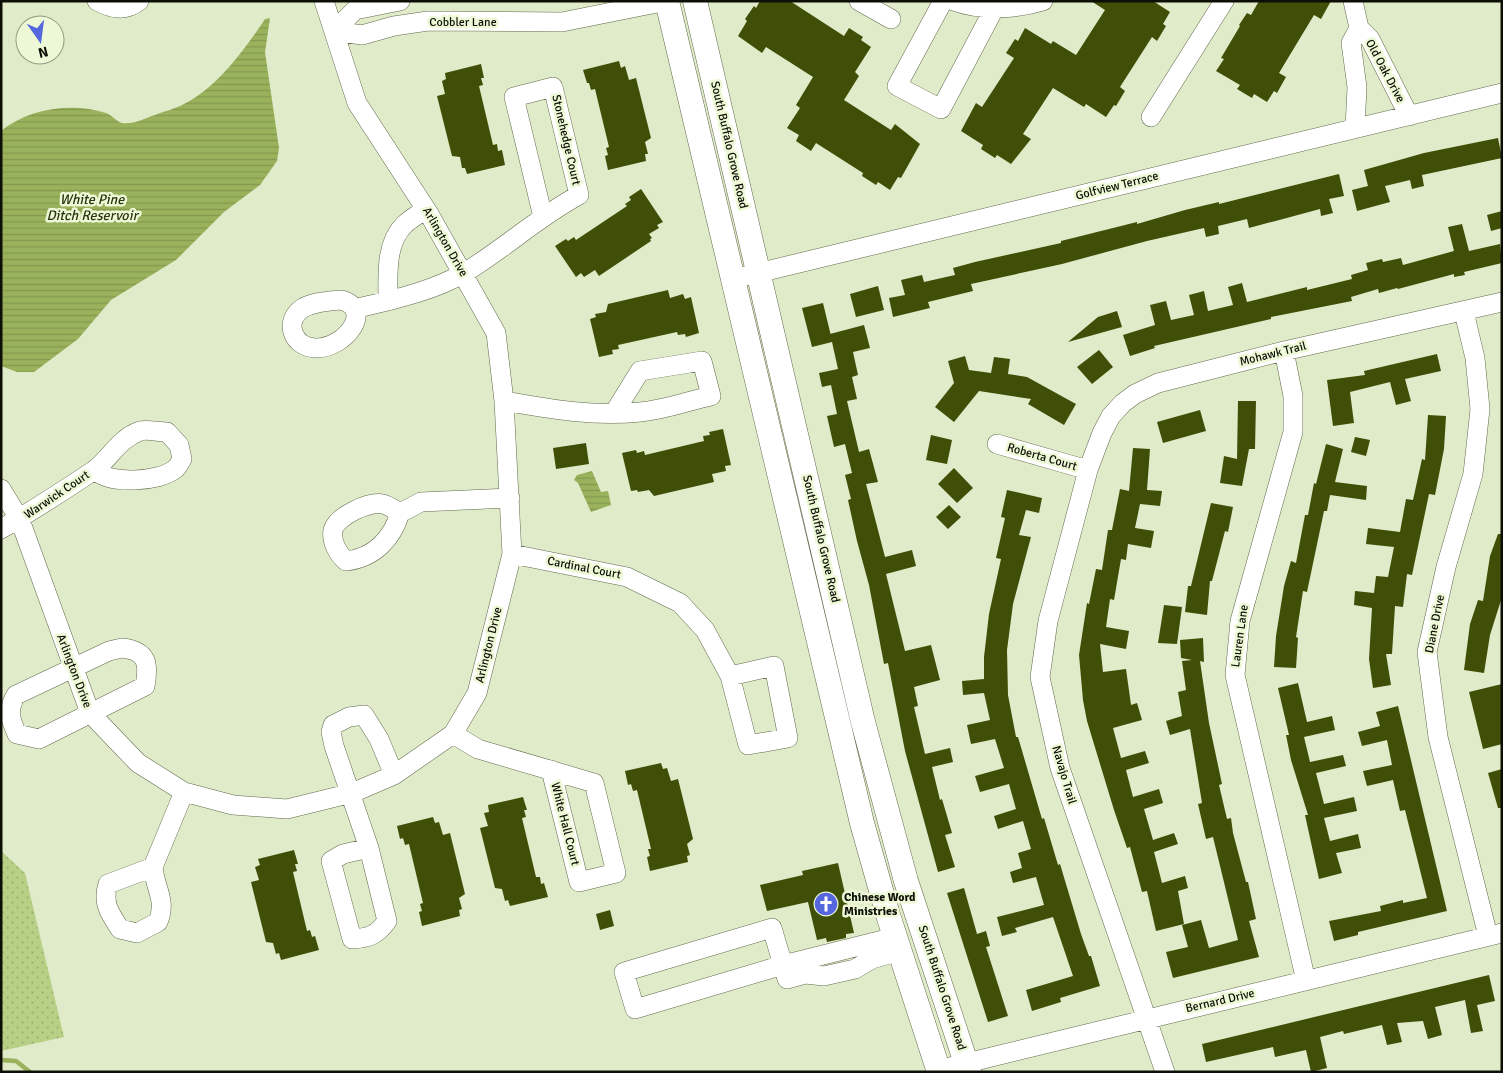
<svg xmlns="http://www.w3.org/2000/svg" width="1503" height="1073" font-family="Signika,sans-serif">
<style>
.park{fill:url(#park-dots)}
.water{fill:url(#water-rules)}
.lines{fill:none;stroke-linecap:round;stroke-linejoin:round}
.stream{stroke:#99b25b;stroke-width:4.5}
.building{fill:#3f4f07}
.minor-casing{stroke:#616a4c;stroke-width:20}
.major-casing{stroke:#616a4c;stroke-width:25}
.minor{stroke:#fff;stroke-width:19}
.major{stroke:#fff;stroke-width:24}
.labels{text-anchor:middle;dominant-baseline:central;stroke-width:5;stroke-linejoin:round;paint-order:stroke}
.street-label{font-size:12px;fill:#0c0f05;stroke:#edf9d6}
.poi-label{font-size:12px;font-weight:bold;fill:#0c0f05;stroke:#edf9d6;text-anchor:start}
.water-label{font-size:14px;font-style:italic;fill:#2b3510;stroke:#edf9d6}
</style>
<defs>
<pattern id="park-dots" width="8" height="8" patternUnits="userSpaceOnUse" patternTransform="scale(1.25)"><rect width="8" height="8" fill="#b8cf86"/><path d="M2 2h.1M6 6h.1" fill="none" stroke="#9db172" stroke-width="1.8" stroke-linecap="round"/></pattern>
<pattern id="water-rules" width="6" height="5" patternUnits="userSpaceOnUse" patternTransform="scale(1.25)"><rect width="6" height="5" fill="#99b25b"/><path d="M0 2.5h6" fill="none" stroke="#83984e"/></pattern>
</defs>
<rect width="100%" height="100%" fill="#e0ebc9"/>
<path class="park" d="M1,851L25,873L64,1037L1,1051Z"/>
<path class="water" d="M270,18L265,52L279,148L277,161L260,185L224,212L176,260L111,300L78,339L34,372H17L1,366V131C29,108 72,102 106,113C112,115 117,122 122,123C133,125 145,118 155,115C165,111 175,109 184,104C216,89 246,48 265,19Z
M592,471L601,492L608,491L611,505L591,512L578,483L574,480L577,475Z"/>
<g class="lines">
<path class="stream" d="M1,1060L16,1061L30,1072"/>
</g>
<path class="building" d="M760,1H790L844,36L849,28L863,37L861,40L871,47L855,72L859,76L844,100L891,130L895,124L920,144L901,178L898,177L890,190L878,182L876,185L862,176L863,173L816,143L811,151L796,141L799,135L787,128L800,108L796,105L813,77L766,47L762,53L738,36L747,21L745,19L754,6L756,8Z
M1091,1H1153L1170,12L1163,24L1166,26L1157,41L1152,37L1120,87L1125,91L1116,106L1114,105L1106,117L1086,104L1084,107L1053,88L1023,134L1031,139L1011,164L997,155L995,158L981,149L983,145L961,131L976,103L982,107L1014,58L1006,53L1015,39L1018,41L1025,28L1051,44L1053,41L1076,55L1105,10Z
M1259,1H1331L1321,19L1314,15L1279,73L1286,77L1277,93L1274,91L1267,102L1254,94L1252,98L1237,89L1240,85L1216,71L1224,59L1221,58L1240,26L1239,25L1247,13L1251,15Z
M619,61L621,68L625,66L629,80L636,78L651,138L645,142L648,154H645L646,161L608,170L605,156L608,155L606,148L609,147L595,89L591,90L589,83H587L583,70Z
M481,64L484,78H481L483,85L479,86L493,145L497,144L498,151L502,150L505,165L467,174L465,168H462L460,157L452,156L437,96L445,94L442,81L446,79L445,73Z
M1498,138L1502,158L1422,175L1424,186L1412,189L1410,180L1385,186L1390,202L1357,211L1352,190L1368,186L1364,170L1424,153Z
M1339,174L1344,196L1329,199L1333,213L1321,216L1320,209L1249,228L1247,219L1218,226L1219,234L1206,237L1204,228L1147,241L1062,264L971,284L973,291L928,302L930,308L893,317L889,298L905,295L901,280L922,275L924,282L955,275L953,268L975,262L1061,243V241L1137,222V224L1185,210L1219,202V204Z
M641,189L663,222L657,225L659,228L649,234L652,238L650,239L651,241L599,276L595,270L584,277L581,273L576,277L555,246L566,239L568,241L574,237L576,240L627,206L625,204L631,200L629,197Z
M1502,211V228L1491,231L1487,215Z
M1462,224L1469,251L1500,244L1502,263L1464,272L1465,275L1454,277V274L1398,289L1397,288L1379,293L1378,289L1351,297L1352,301L1271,317V319L1154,346L1155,348L1130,356L1123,335L1155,325L1150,305L1166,301L1171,320L1194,315L1189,295L1204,291L1208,311L1233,305L1228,287L1242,283L1247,302L1307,287V290L1352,279L1351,275L1368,270L1366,263L1382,259L1383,262L1401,258L1403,265L1454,251L1448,227Z
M878,286L884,310L856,317L850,294Z
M668,290L670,298L683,294L685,299L691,297L699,333L686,337L685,334L678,335L677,332L618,345L619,349L612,350L613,354L599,357L590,319L596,317L595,314L606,312L608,304Z
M823,303L831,336L830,334L864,325L870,348L853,352L858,375L852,377L857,399L847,401L859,452L869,449L878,482L866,484L885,557L912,550L916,566L886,574L905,651L931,645L940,680L914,687L918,706L914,707L925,754L950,748L953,762L932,767L940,800L942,799L952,833L945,835L955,867L938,872L905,751L888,663L884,664L869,585L857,541L848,500L851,499L845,475L852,473L845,444L834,447L827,416L837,414L831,385L822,387L819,373L838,369L832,342L812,347L802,308Z
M1117,311L1122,327L1068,342L1098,317Z
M1099,350L1113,367L1092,384L1077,367Z
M1437,354L1441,371L1405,379L1411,401L1396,405L1390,382L1350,392L1354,423L1333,426L1327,380L1365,375L1364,371Z
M965,356L969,370L991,373L994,357L1010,359L1008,374L1027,377L1076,404L1064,425L1028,404L1031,399L979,391L954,422L935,407L954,383L948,361Z
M1238,401H1256L1255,449H1249L1242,486L1220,483L1224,456L1237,459Z
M1200,410L1206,431L1163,443L1157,422Z
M1428,415L1446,416L1444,449L1435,495L1429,494L1412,575L1407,574L1403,607L1395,606L1392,654H1386L1391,685L1373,688L1369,659L1372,608L1354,605L1355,591L1374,593L1376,576L1388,577L1394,547L1366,544L1368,528L1400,532L1406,499L1413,500L1422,459L1425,460Z
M723,429L731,465L725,466L726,471L712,474L714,482L654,496L649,490L638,492L637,490L631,491L622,453L636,450L637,453L644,451L645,455L704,441L703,436L710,435L709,432Z
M931,435L952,440L947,464L926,460Z
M1355,437L1370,440L1366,456L1351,452Z
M586,443L589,464L556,469L553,448Z
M1326,444L1343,449L1335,482L1367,486L1366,500L1330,495L1327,511H1324L1307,592L1303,591L1296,637L1298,638L1296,668L1274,667L1276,636L1284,586L1291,561L1296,563L1305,515H1308L1314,483L1316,484Z
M1133,448L1150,449L1147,490L1162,491L1160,506L1140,504L1135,528L1154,531L1151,548L1128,544L1126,560L1121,559L1114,600L1110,599L1106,627L1129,631L1126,649L1100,644L1103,672L1126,669L1131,705L1137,703L1142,720L1113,728L1121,758L1145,751L1149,763L1126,770L1133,797L1159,789L1163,803L1144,809L1153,840L1174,833L1178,844L1154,852L1162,883L1185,876L1188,888L1178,891L1184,924L1156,931L1147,891L1142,892L1130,847L1127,848L1114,810L1087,721L1083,700L1079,655L1087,603L1089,604L1096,569L1102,570L1108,530H1112L1120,489L1129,491Z
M954,468L973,488L957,503L938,484Z
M1007,490L1042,498L1039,513L1026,510L1019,535L1031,537L1013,604L1007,650L1008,695L1016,737H1018L1042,819L1044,818L1058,865L1060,864L1081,934L1089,956H1091L1100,986L1060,998L1061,1002L1032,1011L1026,990L1073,976L1053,917L1015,928L1017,932L1002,936L997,917L1044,905L1036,877L1013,883L1010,872L1022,868L1018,853L1031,849L1023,821L998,829L994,816L1016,809L1009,784L980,792L975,776L1004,768L995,739L971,744L967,725L990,720L984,693L963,695L962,681L984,679V657L989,614L1001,559L996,558L1005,518L1001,517Z
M1211,503L1233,507L1228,532L1225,531L1212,581H1210L1207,615L1185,612L1188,586H1191Z
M949,505L961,517L948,529L936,517Z
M1498,534H1502V597L1490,635L1484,673L1464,670L1470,624L1478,600L1483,601L1490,556Z
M1164,605L1182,607L1177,644L1158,643Z
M1203,638L1204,662L1200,661L1209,723L1222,784L1219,785L1227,819L1231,818L1233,833L1246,882H1248L1256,919L1249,921L1259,957L1173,978L1166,952L1188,947L1182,925L1201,920L1209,948L1238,940L1213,837L1206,839L1198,804L1202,803L1190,729L1170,735L1166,721L1182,716L1178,692L1186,690L1182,661L1192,660L1181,658L1180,640Z
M1298,683L1307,722L1332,716L1335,730L1304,737L1310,762L1343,755L1346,766L1316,773L1324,804L1354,797L1357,811L1324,818L1330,841L1358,834L1361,848L1336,853L1342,873L1319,879L1305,815H1308L1291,760L1286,735H1289L1278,688Z
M1502,684V744L1483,749L1469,692Z
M1398,706L1447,911L1358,932V935L1334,941L1329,921L1381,911L1380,906L1403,900V903L1427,898L1405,810L1400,811L1393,780L1367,786L1363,771L1392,765L1387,740L1362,746L1358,732L1380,726L1376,712Z
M661,763L663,769L667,768L671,781L678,779L693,839L687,844L690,855L687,856L688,862L650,871L647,857L650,856L648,849H651L637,790L633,791L631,784L628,785L625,771Z
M1502,769V808H1498L1488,773Z
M523,797L527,810H524L526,817L522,818L536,877H540L541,884L544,883L548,897L510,906L508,900L505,901L502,889L495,888L480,828L488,826L484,813L489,812L488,805Z
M433,817L435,823L439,822L443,835L450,833L465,894L459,898L462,909L459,910L460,916L422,926L419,912L422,911L420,904L423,903L409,844L405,845L403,838L400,839L397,826Z
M294,850L298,864H295L297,871L293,872L307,931L310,930L312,937L315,936L319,950L281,960L279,953L276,954L273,943L266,942L251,882L259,880L255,867L260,865L258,859Z
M838,863L854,933L846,934V938L827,942L826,938L817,940L808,902L767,911L760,885L803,875L802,871Z
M964,888L977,934L986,931L990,946L986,947L1008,1016L988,1022L947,893Z
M610,910L614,926L600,930L596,914Z
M1489,975L1495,1001L1477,1005L1483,1031L1471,1033L1465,1000L1435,1007L1442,1035L1428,1039L1423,1021L1397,1023L1402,1042L1387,1045L1382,1025L1344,1034L1343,1031L1320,1037L1327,1068L1311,1072L1306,1050L1275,1057L1273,1047L1206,1062L1202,1044Z"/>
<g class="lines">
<g class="minor-casing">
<path id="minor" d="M97,1C112,9 125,12 139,1
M400,1L355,10L334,31L362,35L394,26L428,21L562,22L667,1
M859,1L891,19
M943,1L897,86L941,109L995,7
M954,1C981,11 1017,9 1043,1
M1353,1L1359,28L1370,39L1409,116
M1151,117L1224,1
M1355,128L1357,87L1351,43L1359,28
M733,279L1502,93
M341,300C375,309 345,349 315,348C294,347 284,324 300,310C310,302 329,301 341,300Z
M388,301C388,276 385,244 404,225C410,219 419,214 426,209
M354,309C391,300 431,292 464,273C504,249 538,217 579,195L553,87L514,97L543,217
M1464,312L1475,358L1480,409L1473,474L1446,567L1427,652L1438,737L1488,936
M1284,351L1293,396V432L1240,621L1235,675L1306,981
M504,401C549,409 594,417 640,412C664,410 688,401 711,396L702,361L640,371L614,413
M997,444L1088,470
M1,489L20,520L90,713L138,763L184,792L233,805L287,809L352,793L394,775L453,734L477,693L512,554L504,401L496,333L429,214L357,103L324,1
M400,513C395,510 388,505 383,504C369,501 337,516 333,530C331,542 338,554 346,561C374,558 392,539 400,513L421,502L510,498
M1,529C32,511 63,491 93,471C110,459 118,439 140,431C147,429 159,432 167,432L179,445L182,459C180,462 178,467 175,469C160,482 109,485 95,470
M512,554L627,577L680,603L705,630L730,676L748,745L788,738L774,666L730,676
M122,648C148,651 149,664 145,686L39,739L17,734C10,719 7,710 16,695L109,651Z
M453,734L478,749L594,783L616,873L579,882L551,770
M369,848L343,854L331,861L352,939C369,938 377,935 387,921L369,848L334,746L331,732L333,725L349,717L364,715L379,739L394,775
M153,867L108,884C102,903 110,914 120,929L137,933L158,922C167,900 155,889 153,867L184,792
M895,937L783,965L772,928L624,972L635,1009L783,965L787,979L805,974L824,976L855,969L872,959L900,951
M938,1070L1502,933
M1165,1072L1060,768L1040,677L1048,621L1088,470L1102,433L1111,416L1123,403L1135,394L1158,383L1284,351L1502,302"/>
</g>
<g class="major-casing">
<path id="major" d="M667,1L862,823L888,915L939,1072
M695,1L863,722L906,881L969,1072"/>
</g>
<use href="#minor" class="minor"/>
<use href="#major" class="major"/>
</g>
<defs>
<g id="church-disc" transform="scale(1.25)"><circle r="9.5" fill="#5467dd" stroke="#edf9d6"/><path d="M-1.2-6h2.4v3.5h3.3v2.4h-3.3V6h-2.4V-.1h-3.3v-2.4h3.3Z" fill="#fff"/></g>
</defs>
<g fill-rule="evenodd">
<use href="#church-disc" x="826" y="904"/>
</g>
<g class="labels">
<g class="street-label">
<text x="463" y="22">Cobbler Lane</text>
<text transform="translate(1385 71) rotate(62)">Old Oak Drive</text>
<text transform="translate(566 140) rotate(77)">Stonehedge Court</text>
<text transform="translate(729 145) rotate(77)">South Buffalo Grove Road</text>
<text transform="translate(1117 186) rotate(-14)">Golfview Terrace</text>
<text transform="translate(445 242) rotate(60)">Arlington Drive</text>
<text transform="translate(1273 354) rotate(-14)">Mohawk Trail</text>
<text transform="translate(1042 457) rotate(16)">Roberta Court</text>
<text transform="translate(57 495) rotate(-34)">Warwick Court</text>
<text transform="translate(821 539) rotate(77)">South Buffalo Grove Road</text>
<text transform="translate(584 568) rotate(11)">Cardinal Court</text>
<text transform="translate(1435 624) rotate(-79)">Diane Drive</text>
<text transform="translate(1240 636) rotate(-82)">Lauren Lane</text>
<text transform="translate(489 645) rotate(-76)">Arlington Drive</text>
<text transform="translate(74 671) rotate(69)">Arlington Drive</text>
<text transform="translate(1064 775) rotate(74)">Navajo Trail</text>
<text transform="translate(565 824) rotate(76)">White Hall Court</text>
<text transform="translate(942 988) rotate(72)">South Buffalo Grove Road</text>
<text transform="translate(1220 1001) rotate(-13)">Bernard Drive</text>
</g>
<g class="poi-label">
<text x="844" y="897">Chinese Word<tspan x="844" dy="14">Ministries</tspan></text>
</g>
<g class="water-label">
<text x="92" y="199">White Pine<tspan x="92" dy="16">Ditch Reservoir</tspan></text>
</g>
</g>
<rect width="1503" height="1073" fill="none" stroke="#0c0f05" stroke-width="5"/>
<g transform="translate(40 40) rotate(166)"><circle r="24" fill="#edf9d6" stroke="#939b82"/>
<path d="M0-4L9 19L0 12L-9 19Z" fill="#5467dd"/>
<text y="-8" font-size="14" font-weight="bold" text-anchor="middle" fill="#0c0f05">N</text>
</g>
</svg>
